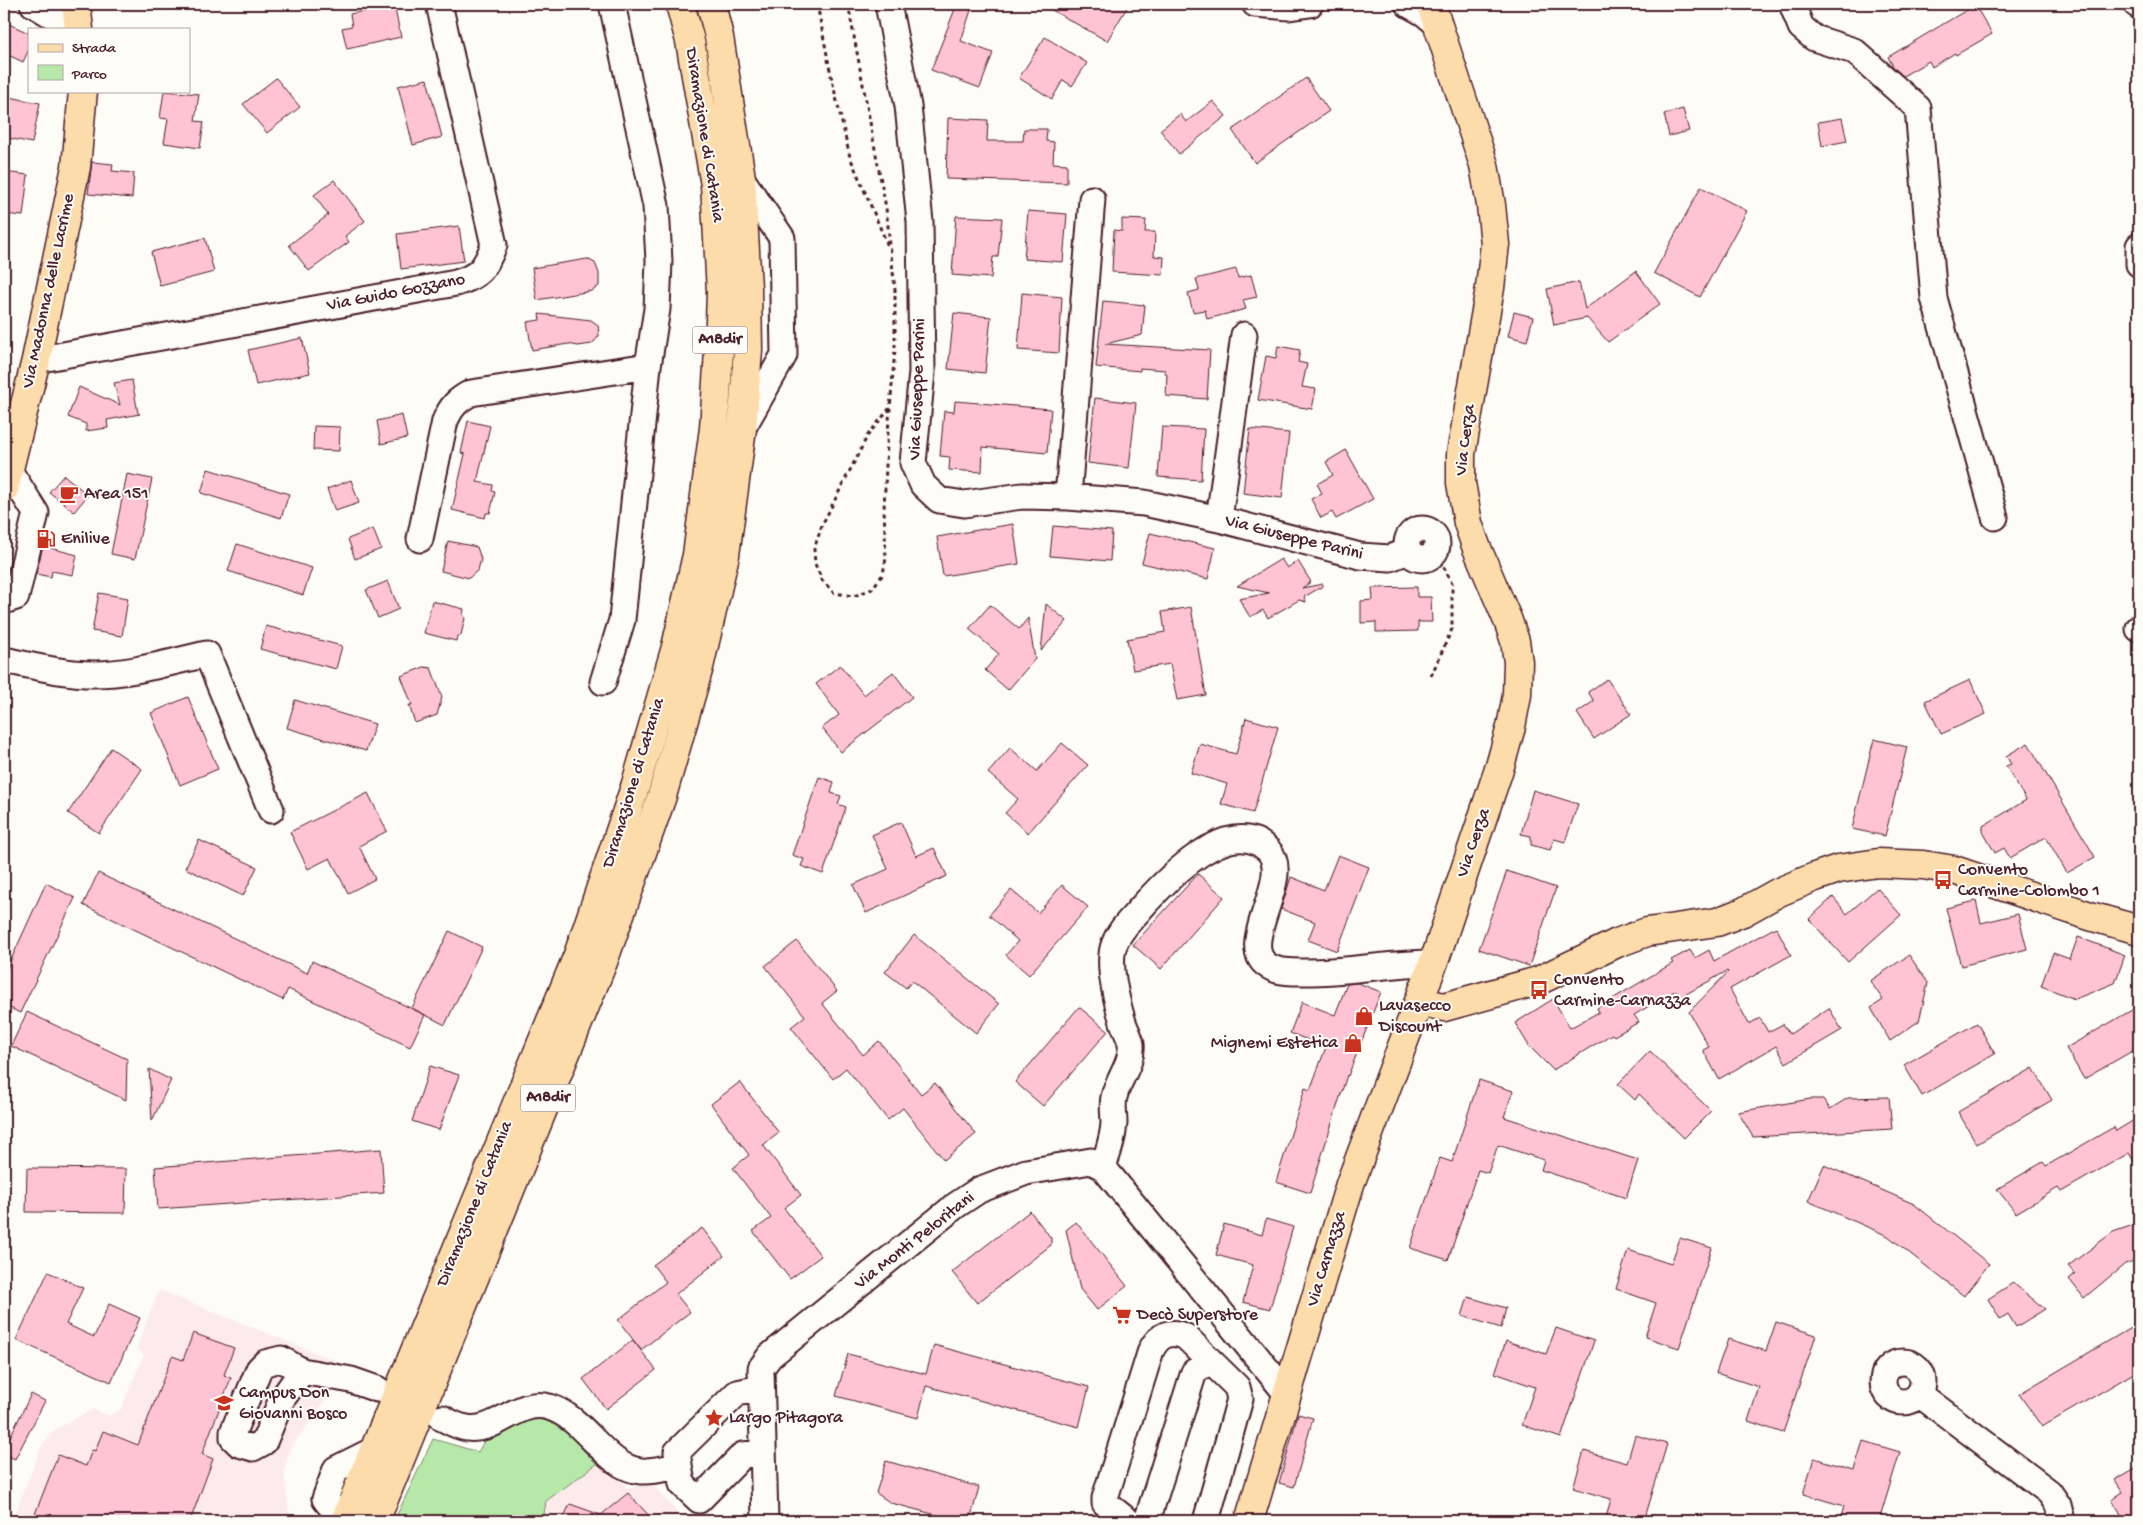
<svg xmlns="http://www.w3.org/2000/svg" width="2143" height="1525" font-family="'Gochi Hand',sans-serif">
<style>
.built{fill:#fdebec}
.green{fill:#b6e9a9;stroke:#80846a}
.building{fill:#fec3d4;stroke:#4a1f2b}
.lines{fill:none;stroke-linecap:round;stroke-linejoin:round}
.minor-casing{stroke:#4a1f2b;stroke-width:29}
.major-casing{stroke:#4a1f2b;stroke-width:31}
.highway-casing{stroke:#4a1f2b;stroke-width:31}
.path{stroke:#4a1f2b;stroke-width:3;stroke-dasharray:4 4;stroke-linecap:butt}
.minor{stroke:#fdfcf7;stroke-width:25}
.major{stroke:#fddcac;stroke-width:28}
.highway{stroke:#fddcac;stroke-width:28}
.labels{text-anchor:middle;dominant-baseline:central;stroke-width:4;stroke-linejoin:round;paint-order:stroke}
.shield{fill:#fdfcf7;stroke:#806168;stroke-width:1}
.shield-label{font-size:16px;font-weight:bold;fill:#4a1f2b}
.street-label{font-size:18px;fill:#4a1f2b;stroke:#fdfcf7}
.poi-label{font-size:18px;fill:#4a1f2b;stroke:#fdfcf7;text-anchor:start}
</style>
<rect width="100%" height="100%" fill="#fdfcf7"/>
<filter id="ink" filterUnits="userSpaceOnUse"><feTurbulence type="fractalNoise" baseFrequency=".02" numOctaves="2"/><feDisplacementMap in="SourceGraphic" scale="10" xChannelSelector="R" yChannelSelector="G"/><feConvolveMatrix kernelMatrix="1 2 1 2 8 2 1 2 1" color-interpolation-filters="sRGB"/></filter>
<g filter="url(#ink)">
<path class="built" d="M159,1290L356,1369L337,1385L290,1449L284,1472L290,1521H12L42,1445L54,1430L93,1409L109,1416L121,1409L144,1355L136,1349Z
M601,1461L628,1488H633L647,1479L686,1521H543L546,1501Z"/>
<path class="green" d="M530,1418L553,1420L601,1461L546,1501L543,1521H394L433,1439L478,1452L486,1438Z"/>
<path class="building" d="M957,4H973L961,41L993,53L980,88L931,70Z
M1041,4H1129L1107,41Z
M394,5L401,37L347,49L342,28L352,26L350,14Z
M1975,5L1992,34L1956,55L1955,53L1932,67L1929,61L1903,76L1894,68L1888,57Z
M4,22L29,33V49L23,62L4,53Z
M1045,37L1087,63L1072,86L1063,80L1052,99L1019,78Z
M276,78L300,107L267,133L243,104Z
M1306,78L1329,111L1255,163L1232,130Z
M427,79L442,137L413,145L398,86Z
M164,91L199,94L195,121L204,122L200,148L164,143L168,119L160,118Z
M4,96L40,103L32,143L4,137Z
M1213,101L1226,116L1179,154L1160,130L1180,114L1186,122Z
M1683,109L1689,131L1669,136L1664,114Z
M948,118L988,120L987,141H1023L1024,129H1047L1046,141L1054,142L1053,163L1067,164V183L946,179Z
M1842,118L1847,141L1822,146L1818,122Z
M92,162L113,164L112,171L134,173L132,198L88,194Z
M4,172L28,175L23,216L4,214Z
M334,180L365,221L345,236L349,242L309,271L289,245L328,215L314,195Z
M1701,187L1747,211L1700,297L1654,273Z
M1028,211L1067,214L1063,262L1024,259Z
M956,216L1002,218L998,257H993L991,278L952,275Z
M1122,219L1146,220L1145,232H1155L1154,256L1164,257L1163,275L1112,272L1114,230L1122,231Z
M459,226L464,261L401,269L397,234Z
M205,238L214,272L160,286L151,252Z
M587,259L595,263L599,273V286L592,291L537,300L532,268Z
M1236,269L1238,278L1251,275L1257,297L1243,300L1246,309L1207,319L1205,310L1193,312L1188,293L1199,290L1196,279Z
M1636,271L1660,304L1608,342L1587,318L1554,325L1547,289L1579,282L1585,309Z
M1022,293L1062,297L1059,353L1018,350Z
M1103,301L1145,305L1142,335L1105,344L1210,350L1207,399L1166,396L1167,374L1165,373V370L1140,368V371L1096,367Z
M1514,312L1533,317L1527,341L1508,336Z
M954,313L991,317L985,373L948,369Z
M539,314L591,320L598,325L599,336L592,344L578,346L568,344L532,350L527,322L540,320Z
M302,338L310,373L256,385L248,350Z
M1278,346L1300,350L1298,362L1307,364L1302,387L1316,389L1312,409L1258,400L1266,356L1276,358Z
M132,380L138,413L140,414L107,420L108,428L86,431V424L68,417L79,387L120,405L114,383Z
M1095,398L1136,403L1129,468L1088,463Z
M955,401L1051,409L1047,453L983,447L982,472L949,470L950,457L940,456L944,411L954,412Z
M402,415L407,438L381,444L377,421Z
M468,421L490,426L477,482L493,485L492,491L495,492L490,513H486L485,518L452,510L465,454L461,453Z
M314,426L340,427L339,451L313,450Z
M1162,427L1204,429L1201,480L1158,477Z
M1250,429L1289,433L1282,498L1243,493Z
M1346,450L1373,499L1336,519L1332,512L1321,518L1311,499L1322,493L1317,484L1333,475L1326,462Z
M208,469L289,494L281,518L201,493Z
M127,474L152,479L135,559L111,554Z
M64,475L88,495L74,512L49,492Z
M351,480L359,503L335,511L327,489Z
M1013,524L1019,564L943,576L937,537Z
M1053,526L1112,531L1110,561L1050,556Z
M373,529L381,549L355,559L348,539Z
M1150,533L1215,548L1208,579L1142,563Z
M448,541L477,547L481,559L478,570L469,578L441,571Z
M237,544L312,568L303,595L228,571Z
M43,546L77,555L73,575L52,571L51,577L36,574Z
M1281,559L1287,568L1298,561L1311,582L1302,588L1323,584V586L1304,597L1306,602L1299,600L1268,618L1263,610L1250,617L1239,599L1269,593L1237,586Z
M388,581L399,609L378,618L366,590Z
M1417,587V597H1431L1432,622H1418V631L1376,632V622L1361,623V601L1373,600L1372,588Z
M99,593L128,598L122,636L92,631Z
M432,601L464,609L463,614L465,618L461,635L457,637L456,641L424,633Z
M1046,604L1067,621L1041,651Z
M990,605L1019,629L1028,618L1035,659L1008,690L985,670L999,654L969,629Z
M1191,607L1206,695L1177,700L1170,664L1133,670L1127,639L1165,632L1162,612Z
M266,626L342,646L336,669L260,649Z
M840,665L864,695L893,672L912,697L841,752L822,728L839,715L816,684Z
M424,667L431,668L442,697L437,715L415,723L409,705H412L401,676Z
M1607,679L1631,714L1594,739L1577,713L1594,701L1588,692Z
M1970,680L1986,714L1941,734L1925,701Z
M188,697L218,769L180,785L151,713Z
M295,700L375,724L366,751L287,728Z
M1246,718L1278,727L1253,813L1221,804L1227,784L1191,773L1200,744L1236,754Z
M1874,739L1907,747L1885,836L1852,829Z
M1062,743L1088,765L1028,833L1005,813L1018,799L988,773L1010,748L1037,771Z
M2028,743L2095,857L2067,873L2046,837L2010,858L2004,848L1995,853L1983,832V826L2026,800L2006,766L2011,764L2006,756Z
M111,748L142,769L99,833L68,813Z
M819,777L834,782L831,793L841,796L838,804L846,807L823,874L801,866L804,859L792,855Z
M1533,790L1578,804L1565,842L1554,839L1550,850L1531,845V836L1521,834Z
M368,793L387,831L359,846L375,879L348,893L330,858L308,869L290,832Z
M901,822L916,856L934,848L947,876L866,913L853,885L888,869L872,835Z
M199,840L257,867L243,896L185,868Z
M1338,855L1369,867L1337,951L1308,940L1315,922L1281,909L1291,877L1324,890Z
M1507,871L1556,888L1529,966L1479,949Z
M98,873L307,973L312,961L425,1015L410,1047L288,989L283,1000L83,905Z
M1198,874L1224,897L1161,969L1133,945Z
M46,883L75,898L20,1013L4,1005V975Z
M1062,885L1088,907L1029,975L1006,955L1018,941L989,915L1011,890L1038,913Z
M1877,888L1901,915L1848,962L1809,919L1833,897L1847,914Z
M1976,901L1981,923L2018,914L2027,949L1961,966L1946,908Z
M1776,927L1791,955L1730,989L1749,1024L1760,1018L1768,1032L1783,1024L1790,1034L1829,1008L1842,1030L1786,1063L1776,1046L1719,1079L1703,1050L1709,1047L1689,1012L1728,972L1727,971L1681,997L1676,990L1634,1015L1639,1022L1614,1036L1612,1034L1553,1070L1529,1046L1515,1023L1553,999L1570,1028L1599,1012L1597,1008L1673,963L1671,960L1690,950L1695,958L1709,950L1714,961Z
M449,931L482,947L445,1025L412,1008Z
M914,935L999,1004L976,1033L912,981L906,988L885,972Z
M2078,937L2125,955L2115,983L2075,999L2041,986L2053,953L2070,959Z
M797,941L837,991L822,1003L863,1055L879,1041L921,1094L935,1083L976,1134L944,1160L903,1108L888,1120L846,1068L833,1079L791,1027L805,1016L765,966Z
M1909,955L1928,983L1919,1021L1890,1041L1871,1008L1883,1000L1870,981Z
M1358,983L1381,992L1348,1076L1347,1075L1310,1193L1276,1182L1305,1088L1310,1090L1326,1047L1290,1033L1302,1002L1335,1015L1347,984Z
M2139,1006V1047L2084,1079L2066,1048Z
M1079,1007L1108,1031L1043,1106L1015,1082Z
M27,1012L127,1059L126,1100L11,1046Z
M1977,1023L1995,1054L1922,1096L1904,1065Z
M1650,1051L1711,1111L1684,1138L1639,1094L1635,1100L1618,1084Z
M430,1066L459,1075L439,1130L412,1121Z
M2033,1068L2052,1100L1977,1144L1958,1112Z
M149,1069L171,1080L152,1121Z
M1479,1080L1513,1091L1504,1117L1638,1160L1626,1198L1541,1170L1544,1160L1498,1145L1488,1173L1478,1170L1448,1260L1410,1248L1440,1158L1452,1162Z
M740,1082L779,1133L763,1145L801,1195L784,1208L821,1256L790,1279L753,1231L771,1218L733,1168L749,1155L711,1104Z
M1889,1097L1892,1129L1753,1137L1738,1112L1810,1099H1823L1830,1109L1848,1098Z
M2139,1117V1170L2129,1153L2061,1192L2058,1188L2016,1213L1997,1189L2043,1162L2046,1166L2114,1127L2116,1131Z
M381,1149L384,1193L158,1209L155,1167Z
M1824,1165L1914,1204L1989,1264L1964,1296L1888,1236L1808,1201Z
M27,1168L126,1169L125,1213L26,1212Z
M1030,1211L1051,1238V1245L977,1303L952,1272Z
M1266,1219L1293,1227L1270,1309L1243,1302L1253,1265L1216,1255L1224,1224L1262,1235Z
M1076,1222L1127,1286L1097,1310L1080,1289L1066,1230Z
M2139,1223V1259L2125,1264L2084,1298L2069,1279L2075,1274L2068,1266L2113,1232Z
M702,1228L724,1256L676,1294L690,1312L641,1350L618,1320L666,1282L653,1265Z
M1680,1238L1712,1248L1679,1348L1645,1337L1656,1303L1616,1289L1628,1250L1671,1264Z
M48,1272L83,1288L66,1324L94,1337L109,1304L140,1318L111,1382L16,1340Z
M2013,1283L2045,1309L2016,1327L2008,1314L2000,1319L1988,1299Z
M1468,1297L1506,1308L1501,1328L1462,1316Z
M1776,1322L1816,1335L1783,1433L1748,1421L1759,1387L1716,1373L1728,1339L1766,1351Z
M2139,1323V1370L2042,1427L2019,1394Z
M1556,1328L1594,1341L1561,1438L1522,1425L1535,1387L1495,1373L1506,1341L1546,1354Z
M193,1333L234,1348L224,1375L231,1378L202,1454L213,1459L190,1521H53L35,1514L58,1455L86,1466L92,1450L95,1451L103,1431L138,1445L172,1356L183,1360Z
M633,1340L656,1370L606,1409L583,1379Z
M934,1345L1089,1387L1079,1427L926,1386L918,1418L836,1396L848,1354L926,1374Z
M31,1394L45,1401L15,1459L4,1454V1449Z
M1298,1414L1313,1418L1294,1487L1279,1483Z
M1635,1435L1667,1444L1644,1521H1605L1611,1499L1573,1488L1584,1451L1627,1463Z
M1863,1441L1900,1452L1879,1521H1840L1844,1506L1803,1494L1814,1458L1854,1470Z
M886,1461L979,1487L970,1521H959L891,1503L876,1493Z
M2139,1466V1521L2138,1519L2134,1521H2125L2112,1499L2123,1492L2115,1480Z
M628,1493L654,1521H562L570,1504L601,1515Z"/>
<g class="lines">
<g class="minor-casing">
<path id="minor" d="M33,4L60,20H78
M888,4L908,106L920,222L922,372L913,463L923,485L939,500L964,504L1022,496L1068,497L1144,503L1219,519L1360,556L1390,558L1408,551
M1255,4L1289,7L1310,4
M1408,4L1424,13L1437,24
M1792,4L1801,27L1814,38L1854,51L1918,108L1934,298L1995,517
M2136,4L2139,6
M741,178L782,238L784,355L742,429
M2139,246V264
M36,360L456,283C480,276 485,268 494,245L439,4
M1068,497L1092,199
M1219,519L1244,335
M1407 544a15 15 0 1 1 30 0a15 15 0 1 1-30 0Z
M420,539L445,421C451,407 457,400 471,393L648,366
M4,601L16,597L36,513L8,469
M2139,628V629
M4,660C33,666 64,674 94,674C132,674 170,662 207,654L271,810
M603,682L622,620L648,366L657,309L659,261L656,206L612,4
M1103,1167C1108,1153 1113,1139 1114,1123C1114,1115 1112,1105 1114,1097C1118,1079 1133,1063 1131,1044C1130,1037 1125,1029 1123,1022C1117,1003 1107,964 1114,945C1119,930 1131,920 1140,909C1164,882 1230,811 1268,850C1296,879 1230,949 1272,968C1280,972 1292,972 1302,972C1346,973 1389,963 1433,963
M1883 1382a20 20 0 1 1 40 0a20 20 0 1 1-40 0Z
M302,1371L282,1399L264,1442L253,1448L239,1444L233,1438V1432L259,1369L265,1363L281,1359L302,1371L351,1380L377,1389
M761,1388L737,1393L677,1452L682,1484L699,1500L743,1455L763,1453
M1919,1394L2049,1492L2058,1505L2062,1521
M442,1418C450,1422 458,1427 467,1428C497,1433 518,1398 549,1407C586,1418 605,1468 641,1471C653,1472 667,1468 679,1466
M343,1521L325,1499L336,1469L374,1450
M765,1521L761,1368L770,1356L955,1206L979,1190L1026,1172L1091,1161L1103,1167L1287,1394
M1128,1521L1105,1503V1498L1151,1350C1159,1335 1170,1329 1186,1337L1237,1387L1240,1399L1206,1521
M1147,1521L1194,1372L1205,1364H1213"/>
</g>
<g class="major-casing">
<path id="major" d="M76,4L79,29
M4,489L36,360L76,167L83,91
M1419,1001L1444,1007L1538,981L1617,943L1647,932L1717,922L1743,912L1779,892L1815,877L1838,869L1878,863L1923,865L1954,870L2090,916L2139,930
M1249,1521L1350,1184L1436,956L1500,766L1511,727L1517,695L1518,662L1515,641L1508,621L1476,546L1468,523L1461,483V454L1490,288L1495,244L1491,205L1484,165L1431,4"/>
</g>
<g class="highway-casing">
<path id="highway" d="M345,1521L578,955L635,787L676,647L697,555L714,428L719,351L721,292L715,185L690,41L680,4
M375,1521L603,962L662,796L699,667L725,555L742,429L748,350L747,288L741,178L719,37L711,4"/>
</g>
<path class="path" d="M817,4L832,80L850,157L888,246
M848,4L886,208L895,290V349L887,444L884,509L886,558L883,574L872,589L854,596L834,593L822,580L815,564L814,549L822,525L868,435L889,409
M1431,676L1452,629V583L1436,552"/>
<use href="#minor" class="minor"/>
<use href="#major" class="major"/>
<use href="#highway" class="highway"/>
</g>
</g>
<defs>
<g id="cafe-bare" transform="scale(1.5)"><path d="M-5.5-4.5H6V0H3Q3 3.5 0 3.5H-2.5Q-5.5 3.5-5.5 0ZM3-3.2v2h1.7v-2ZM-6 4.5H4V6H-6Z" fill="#c8321e" stroke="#fdfcf7" stroke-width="2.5" paint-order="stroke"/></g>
<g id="fuel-bare" transform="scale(1.5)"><path d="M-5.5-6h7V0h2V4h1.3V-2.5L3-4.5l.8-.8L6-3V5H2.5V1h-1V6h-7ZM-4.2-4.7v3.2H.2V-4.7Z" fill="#c8321e" stroke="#fdfcf7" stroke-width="2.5" paint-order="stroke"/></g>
<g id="bus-bare" transform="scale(1.5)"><path d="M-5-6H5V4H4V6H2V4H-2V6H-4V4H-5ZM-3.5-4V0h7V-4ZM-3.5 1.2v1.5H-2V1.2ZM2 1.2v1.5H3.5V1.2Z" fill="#c8321e" stroke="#fdfcf7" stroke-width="2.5" paint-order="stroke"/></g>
<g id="shop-bare" transform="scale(1.5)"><path d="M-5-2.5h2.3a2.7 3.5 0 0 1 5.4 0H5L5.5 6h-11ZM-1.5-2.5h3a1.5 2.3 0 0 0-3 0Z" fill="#c8321e" stroke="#fdfcf7" stroke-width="2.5" paint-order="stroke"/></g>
<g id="supermarket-bare" transform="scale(1.5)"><path d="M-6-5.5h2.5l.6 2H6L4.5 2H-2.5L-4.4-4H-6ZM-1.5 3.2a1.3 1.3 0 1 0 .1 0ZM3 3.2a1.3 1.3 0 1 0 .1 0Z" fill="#c8321e" stroke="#fdfcf7" stroke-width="2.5" paint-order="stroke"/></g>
<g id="school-bare" transform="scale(1.5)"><path d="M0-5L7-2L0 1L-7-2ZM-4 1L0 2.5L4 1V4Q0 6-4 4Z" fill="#c8321e" stroke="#fdfcf7" stroke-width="2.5" paint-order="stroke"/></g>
<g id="sight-bare" transform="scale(1.5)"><path d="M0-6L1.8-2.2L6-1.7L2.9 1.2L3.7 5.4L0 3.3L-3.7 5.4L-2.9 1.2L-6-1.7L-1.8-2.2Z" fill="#c8321e" stroke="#fdfcf7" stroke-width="2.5" paint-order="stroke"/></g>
</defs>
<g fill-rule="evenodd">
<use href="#cafe-bare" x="69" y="494"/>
<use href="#fuel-bare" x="46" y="539"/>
<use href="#bus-bare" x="1943" y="880"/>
<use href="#bus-bare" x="1539" y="990"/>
<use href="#shop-bare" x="1364" y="1016"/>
<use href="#shop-bare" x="1353" y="1043"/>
<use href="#supermarket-bare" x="1122" y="1315"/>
<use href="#school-bare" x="224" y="1403"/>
<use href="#sight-bare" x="714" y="1418"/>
</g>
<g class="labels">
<g class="shield">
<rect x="692.5" y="326.5" width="55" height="27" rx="4"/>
<rect x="520.5" y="1084.5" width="55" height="27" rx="4"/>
</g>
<g class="shield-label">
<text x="720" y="340">A18dir</text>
<text x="548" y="1098">A18dir</text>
</g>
<g class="street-label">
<text transform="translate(704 135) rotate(81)">Diramazione di Catania</text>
<text transform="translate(49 291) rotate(-78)">Via Madonna delle Lacrime</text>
<text transform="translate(396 293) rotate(-11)">Via Guido Gozzano</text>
<text transform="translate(918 389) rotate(-88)">Via Giuseppe Parini</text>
<text transform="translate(1466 440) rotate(-83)">Via Cerza</text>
<text transform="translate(1294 538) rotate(14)">Via Giuseppe Parini</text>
<text transform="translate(634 783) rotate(-73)">Diramazione di Catania</text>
<text transform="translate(1474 843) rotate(-71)">Via Cerza</text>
<text transform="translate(475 1204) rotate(-68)">Diramazione di Catania</text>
<text transform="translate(915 1241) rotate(-38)">Via Monti Peloritani</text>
<text transform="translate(1327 1259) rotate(-73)">Via Carnazza</text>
</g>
<g class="poi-label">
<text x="84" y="494">Area 151</text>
<text x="61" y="539">Enilive</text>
<text x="1958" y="870">Convento<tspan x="1958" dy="21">Carmine-Colombo 1</tspan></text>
<text x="1554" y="980">Convento<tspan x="1554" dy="21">Carmine-Carnazza</tspan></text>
<text x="1379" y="1006">Lavasecco<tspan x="1379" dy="21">Discount</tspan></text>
<text x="1338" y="1043" text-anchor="end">Mignemi Estetica</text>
<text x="1137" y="1315">Decò Superstore</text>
<text x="239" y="1393">Campus Don<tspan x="239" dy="21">Giovanni Bosco</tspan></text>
<text x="729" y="1418">Largo Pitagora</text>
</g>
</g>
<rect width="2143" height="1525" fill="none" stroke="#fdfcf7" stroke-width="20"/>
<rect x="10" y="10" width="2123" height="1505" fill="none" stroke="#4a1f2b" stroke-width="2" filter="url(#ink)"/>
<rect x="28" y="28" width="162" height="65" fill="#fdfcf7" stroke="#b5a4a5"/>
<rect x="38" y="44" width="25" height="8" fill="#fddcac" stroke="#b5a4a5"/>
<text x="72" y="52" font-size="15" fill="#4a1f2b">Strada</text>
<rect x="38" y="65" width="25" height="15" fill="#b6e9a9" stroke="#b5a4a5"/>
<text x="72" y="78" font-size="15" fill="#4a1f2b">Parco</text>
</svg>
